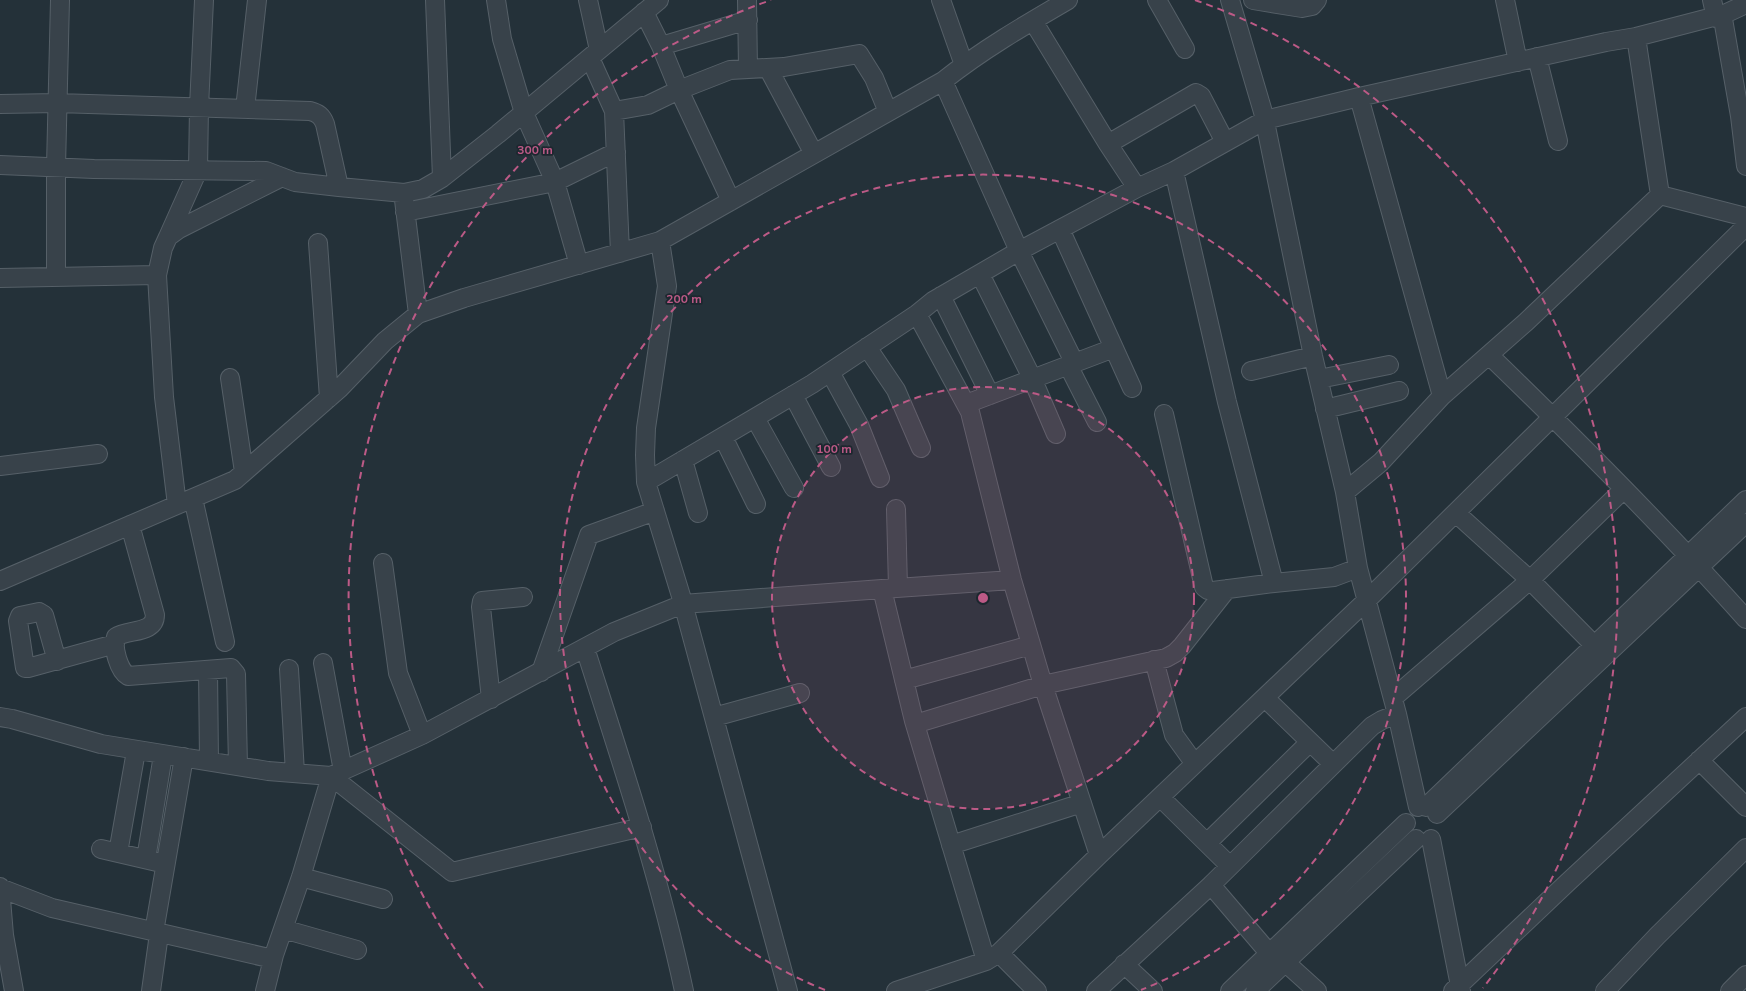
<svg xmlns="http://www.w3.org/2000/svg" width="1746" height="991" font-family="'Nunito Sans',sans-serif">
<style>
.lines{fill:none;stroke-linecap:round;stroke-linejoin:round}
.minor-casing{stroke:#566068;stroke-width:20}
.minor{stroke:#38424a;stroke-width:18}
.ring{fill:none;stroke:#bc5a86;stroke-width:2;stroke-dasharray:7 5}
.centre{fill:#bc5a86;stroke:#1d272f;stroke-width:2}
.ring-label{font-size:12px;text-anchor:middle;font-weight:bold;fill:#bc5a86;stroke:#1d272f;stroke-width:3.5;stroke-linejoin:round;paint-order:stroke}
</style>
<rect width="100%" height="100%" fill="#243139"/>
<g class="lines">
<g class="minor-casing">
<path id="minor" d="M435,0L442,178
M496,0L502,39L524,113L555,182L579,265
M588,0L599,50
M747,0L748,69
M941,0L964,65
M1157,0L1185,49
M1230,0L1263,112L1313,356L1345,492L1358,568L1397,714L1418,807
M1253,0L1302,8L1312,6L1317,0
M1505,0L1518,62
M1712,0L1716,18L1746,4
M644,12L661,46L679,90L731,201
M1033,21L1108,144L1137,188
M1636,37L1660,195
M661,46L748,20
M1537,57L1558,141
M590,58L614,111
M768,68L814,154
M943,81L1019,251L1074,362
M1359,97L1606,42L1636,37L1713,17L1723,19L1740,116L1746,166
M0,104L57,103L310,111C318,113 322,116 325,124L339,187
M245,109L257,0
M1108,144L1196,93L1201,96L1225,142
M0,165L94,169L266,171L295,182L339,187L404,193L423,189L442,178L498,134L659,0
M1174,171L1227,402L1274,583
M404,200L418,314
M405,212L555,182L616,152
M1060,229L1132,388
M168,237L198,170L199,107L204,0
M660,241L667,286L646,428L645,455L646,482L681,596L788,991
M318,243L329,398
M620,253L614,111L648,105L679,90L730,70L784,67L859,54L874,78L888,112
M980,274L1032,378L1056,434
M157,275L163,248L168,237L179,229L282,177
M56,277V167L60,0
M0,278L157,275L164,397L177,505
M941,296L990,395
M917,314L970,412L1012,580L1043,685L1099,855
M867,347L896,390L921,448
M1489,355C1577,440 1664,527 1746,619
M1068,365L1097,422
M1251,371L1313,356
M830,372L859,425L880,478
M230,378L244,472
M1319,379L1389,365
M793,395L831,467
M1442,396L1526,322L1660,195L1746,217
M966,404L1114,348
M1325,409L1399,391
M1164,414L1204,587L1208,590L1213,591L1274,583L1334,577L1358,568
M755,418L794,488
M723,437L756,504
M683,460L698,513
M0,466L98,454
M646,482L812,384L917,314L933,301L1019,251L1137,188L1174,171L1265,120L1359,97L1442,396L1381,462L1345,492
M193,498L225,642
M896,509L898,588
M1456,513L1530,580L1595,646
M130,525L155,615C155,634 128,629 116,637C112,647 119,671 128,676L231,668L236,674L238,766
M383,563L398,673L422,735
M0,581L235,480L339,389L385,341L418,314L464,298L660,241L943,81C982,50 1025,25 1068,0
M882,589L1012,580
M585,648C621,761 659,874 684,991
M1154,660L1174,735L1195,764
M57,661L44,615L39,612L20,616L18,621L25,668H28L115,644
M323,663L343,771
M289,669L295,773
M208,670L209,761
M541,672L589,535L655,511
M904,680L1031,645
M1265,698L1333,764
M1393,698L1530,580L1624,489
M491,699L481,607L482,601L523,597
M0,717L12,719L101,744L268,771L331,776L422,735L614,632L683,604L882,589L914,721L986,961
M714,717L800,693
M915,724L1043,685L1166,658L1175,653L1182,646L1227,589
M1699,760L1746,807
M1160,797L1230,866
M1426,807L1746,500
M1437,814L1746,523
M1431,839L1461,991
M1207,843L1310,742
M951,845L1082,803
M101,849L157,862
M118,853L136,751
M146,859L163,755
M301,877L383,899
M1211,885L1269,953
M0,887L4,935L14,991
M0,888L52,908L273,959
M283,929L357,950
M154,932L184,757
M999,953L1037,991
M1285,962L1317,991
M1124,964L1153,991
M151,991L159,934
M265,991L274,955L301,877L331,776L452,872L642,827
M896,991L986,961L999,953L1099,855L1366,601L1746,226
M1096,991L1211,885L1372,726L1382,720L1397,714
M1230,991L1406,823
M1255,991L1416,839
M1453,991L1567,883L1746,717
M1605,991L1657,936L1746,848
M1730,991L1746,975"/>
</g>
<use href="#minor" class="minor"/>
</g>
<circle cx="983" cy="598" r="211" fill="#bc5a86" fill-opacity=".12"/>
<g class="ring">
<circle cx="983" cy="598" r="211"/>
<path d="M825 990A423 423 0 1 1 1141 990"/>
<path d="M483 988A634 634 0 0 1 771 0M1195 0A634 634 0 0 1 1483 988"/>
</g>
<circle cx="983" cy="598" r="6" class="centre"/>
<g class="ring-label">
<text x="535" y="154">300 m</text>
<text x="684" y="303">200 m</text>
<text x="834" y="453">100 m</text>
</g>
</svg>
